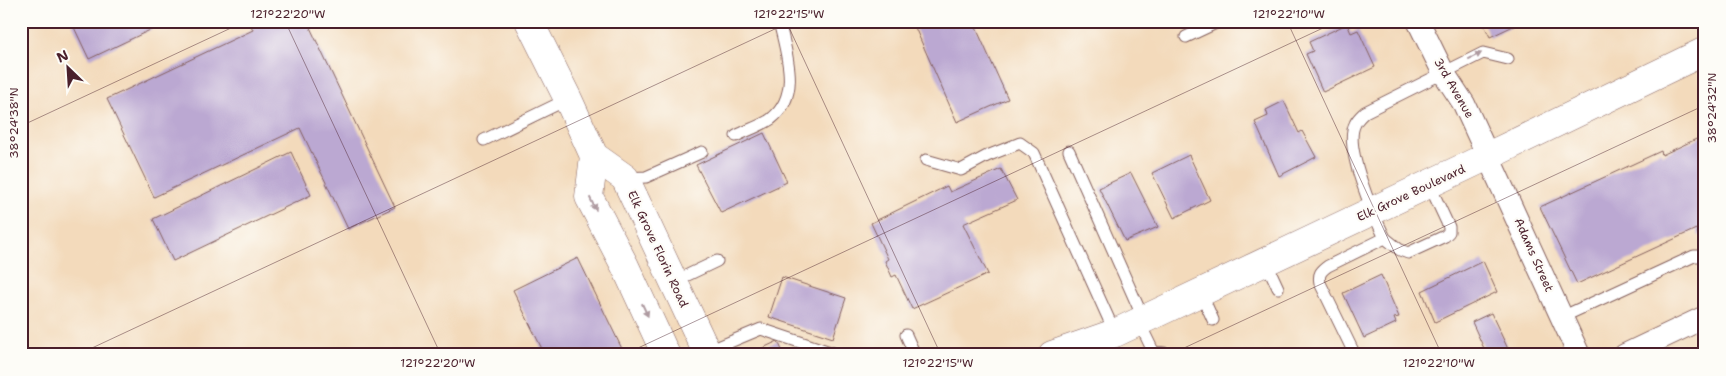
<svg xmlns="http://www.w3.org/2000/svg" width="1726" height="376" font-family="'Shantell Sans',sans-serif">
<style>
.building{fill:#bba8d2}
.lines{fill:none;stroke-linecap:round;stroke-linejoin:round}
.lane-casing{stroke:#85605d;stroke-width:13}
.street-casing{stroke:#85605d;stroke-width:24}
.secondary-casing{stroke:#85605d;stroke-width:29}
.lane{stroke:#fff;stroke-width:11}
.street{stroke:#fff;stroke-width:22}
.secondary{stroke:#fff;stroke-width:28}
.oneway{fill:#ae9aa0}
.ticks{fill:none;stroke:#4a1f2b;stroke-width:1;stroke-opacity:0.45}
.labels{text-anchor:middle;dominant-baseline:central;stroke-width:4.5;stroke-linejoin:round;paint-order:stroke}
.street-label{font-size:12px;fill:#4a1f2b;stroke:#fdfcf7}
.neatline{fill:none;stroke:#4a1f2b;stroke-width:2}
.ticks-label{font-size:12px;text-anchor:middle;fill:#4a1f2b}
</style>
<rect width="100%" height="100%" fill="#fdfcf7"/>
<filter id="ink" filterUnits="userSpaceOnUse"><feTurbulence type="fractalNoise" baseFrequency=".02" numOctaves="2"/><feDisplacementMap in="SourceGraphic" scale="10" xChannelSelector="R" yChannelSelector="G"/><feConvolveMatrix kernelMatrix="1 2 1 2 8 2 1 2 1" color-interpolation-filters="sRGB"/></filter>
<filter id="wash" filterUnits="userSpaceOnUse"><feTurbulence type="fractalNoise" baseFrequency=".0096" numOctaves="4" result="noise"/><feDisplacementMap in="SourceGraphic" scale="20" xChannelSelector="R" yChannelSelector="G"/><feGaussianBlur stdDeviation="1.12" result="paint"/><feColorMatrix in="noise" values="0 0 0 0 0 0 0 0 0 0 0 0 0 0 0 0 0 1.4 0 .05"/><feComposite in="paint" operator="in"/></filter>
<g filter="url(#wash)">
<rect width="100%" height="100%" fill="#f3dabb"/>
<g id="blocks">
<path class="building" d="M71,21H169L89,59Z
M249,21H307L395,207L348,229L300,128L154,197L107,99L253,30Z
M916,21H973L1008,99L957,122L913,23Z
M1482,21H1524L1490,37Z
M1347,24L1351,33L1358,30L1375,67L1323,92L1306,54L1313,51L1309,42Z
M1284,101L1299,133L1302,131L1316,157L1279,176L1255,122L1268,116L1266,110Z
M764,133L787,182L721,213L696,165Z
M1705,135V233L1699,236L1696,229L1577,284L1540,207L1661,151L1662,155Z
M291,152L311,195L173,261L153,219Z
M1189,155L1210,200L1174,218L1152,173Z
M1001,169L1017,200L963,224L988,274L912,309L896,275L892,277L885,261L888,259L871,223L947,186L950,192Z
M1131,173L1158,227L1125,241L1099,188Z
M578,258L624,353L621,355H545L513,290Z
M1483,261L1497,292L1435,322L1422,291Z
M1381,275L1399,317L1394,318L1396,323L1364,338L1343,293Z
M782,277L846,298L833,338L769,317Z
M1491,313L1508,349L1500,352L1501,355H1487L1472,322Z
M778,341L784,355H748Z"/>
</g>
</g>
<g filter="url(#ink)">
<use href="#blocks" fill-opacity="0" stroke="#85605d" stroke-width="1"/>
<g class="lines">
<g class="lane-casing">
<path id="lane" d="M1186,37L1220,21
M736,136C747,130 761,126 771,119C802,95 786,53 779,21
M484,140L568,99
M1069,151L1144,320
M926,160L961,170L987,156L1020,143L1034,153L1115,333
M626,178L646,177L702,152
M1385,238L1400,250L1408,253L1445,236L1449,232V227L1429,184
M1266,262L1278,288
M673,282L717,261
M1201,293L1213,320
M1562,317L1694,256H1705
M1139,322L1153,351L1174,355
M906,335L915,355
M706,352L761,329L839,355
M1355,355L1320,283C1318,274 1321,271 1328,266L1385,238C1374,216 1343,146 1355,124C1357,119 1362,115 1365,112L1483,53L1508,59"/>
</g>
<g class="street-casing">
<path id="street" d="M1418,21L1443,72L1464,104L1579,355
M1625,355L1705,317"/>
</g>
<g class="secondary-casing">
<path id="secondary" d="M529,21L568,99L594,156L589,197L625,266L666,355
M594,156L625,178L708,355
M1052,355L1115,333L1488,156L1705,51"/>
</g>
<use href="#lane" class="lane"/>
<use href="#street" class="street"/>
<use href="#secondary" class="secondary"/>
</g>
<defs><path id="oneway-solid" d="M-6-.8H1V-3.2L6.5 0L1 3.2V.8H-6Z" transform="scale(1.25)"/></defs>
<g class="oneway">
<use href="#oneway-solid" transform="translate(1475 56) rotate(-26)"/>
<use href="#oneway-solid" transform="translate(593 204) rotate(64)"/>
<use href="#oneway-solid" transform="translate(645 310) rotate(65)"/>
</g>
</g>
<path class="ticks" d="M285,21L441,355M786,21L941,355M1287,21L1442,355M21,126L246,21M77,355L792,21M623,355L1338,21M1169,355L1705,105"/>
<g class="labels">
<g class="street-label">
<text transform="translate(1454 88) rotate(60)">3rd Avenue</text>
<text transform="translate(1411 193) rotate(-25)">Elk Grove Boulevard</text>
<text transform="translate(658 249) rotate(65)">Elk Grove Florin Road</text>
<text transform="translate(1534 255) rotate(66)">Adams Street</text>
</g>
</g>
<rect width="1726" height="376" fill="none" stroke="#fdfcf7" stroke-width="55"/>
<g transform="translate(68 68) rotate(335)" stroke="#fdfcf7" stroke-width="4" paint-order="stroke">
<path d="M0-4L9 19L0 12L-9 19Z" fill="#4a1f2b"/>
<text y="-8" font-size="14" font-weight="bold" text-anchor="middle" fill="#4a1f2b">N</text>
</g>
<rect x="28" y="28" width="1670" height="320" class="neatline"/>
<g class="ticks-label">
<text x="288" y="18">121°22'20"W</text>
<text x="789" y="18">121°22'15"W</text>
<text x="1289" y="18">121°22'10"W</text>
<text transform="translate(1712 108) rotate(-90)" y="4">38°24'32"N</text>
<text transform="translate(14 123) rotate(-90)" y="4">38°24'38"N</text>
<text x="438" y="367">121°22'20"W</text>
<text x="938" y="367">121°22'15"W</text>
<text x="1439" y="367">121°22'10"W</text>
</g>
</svg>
